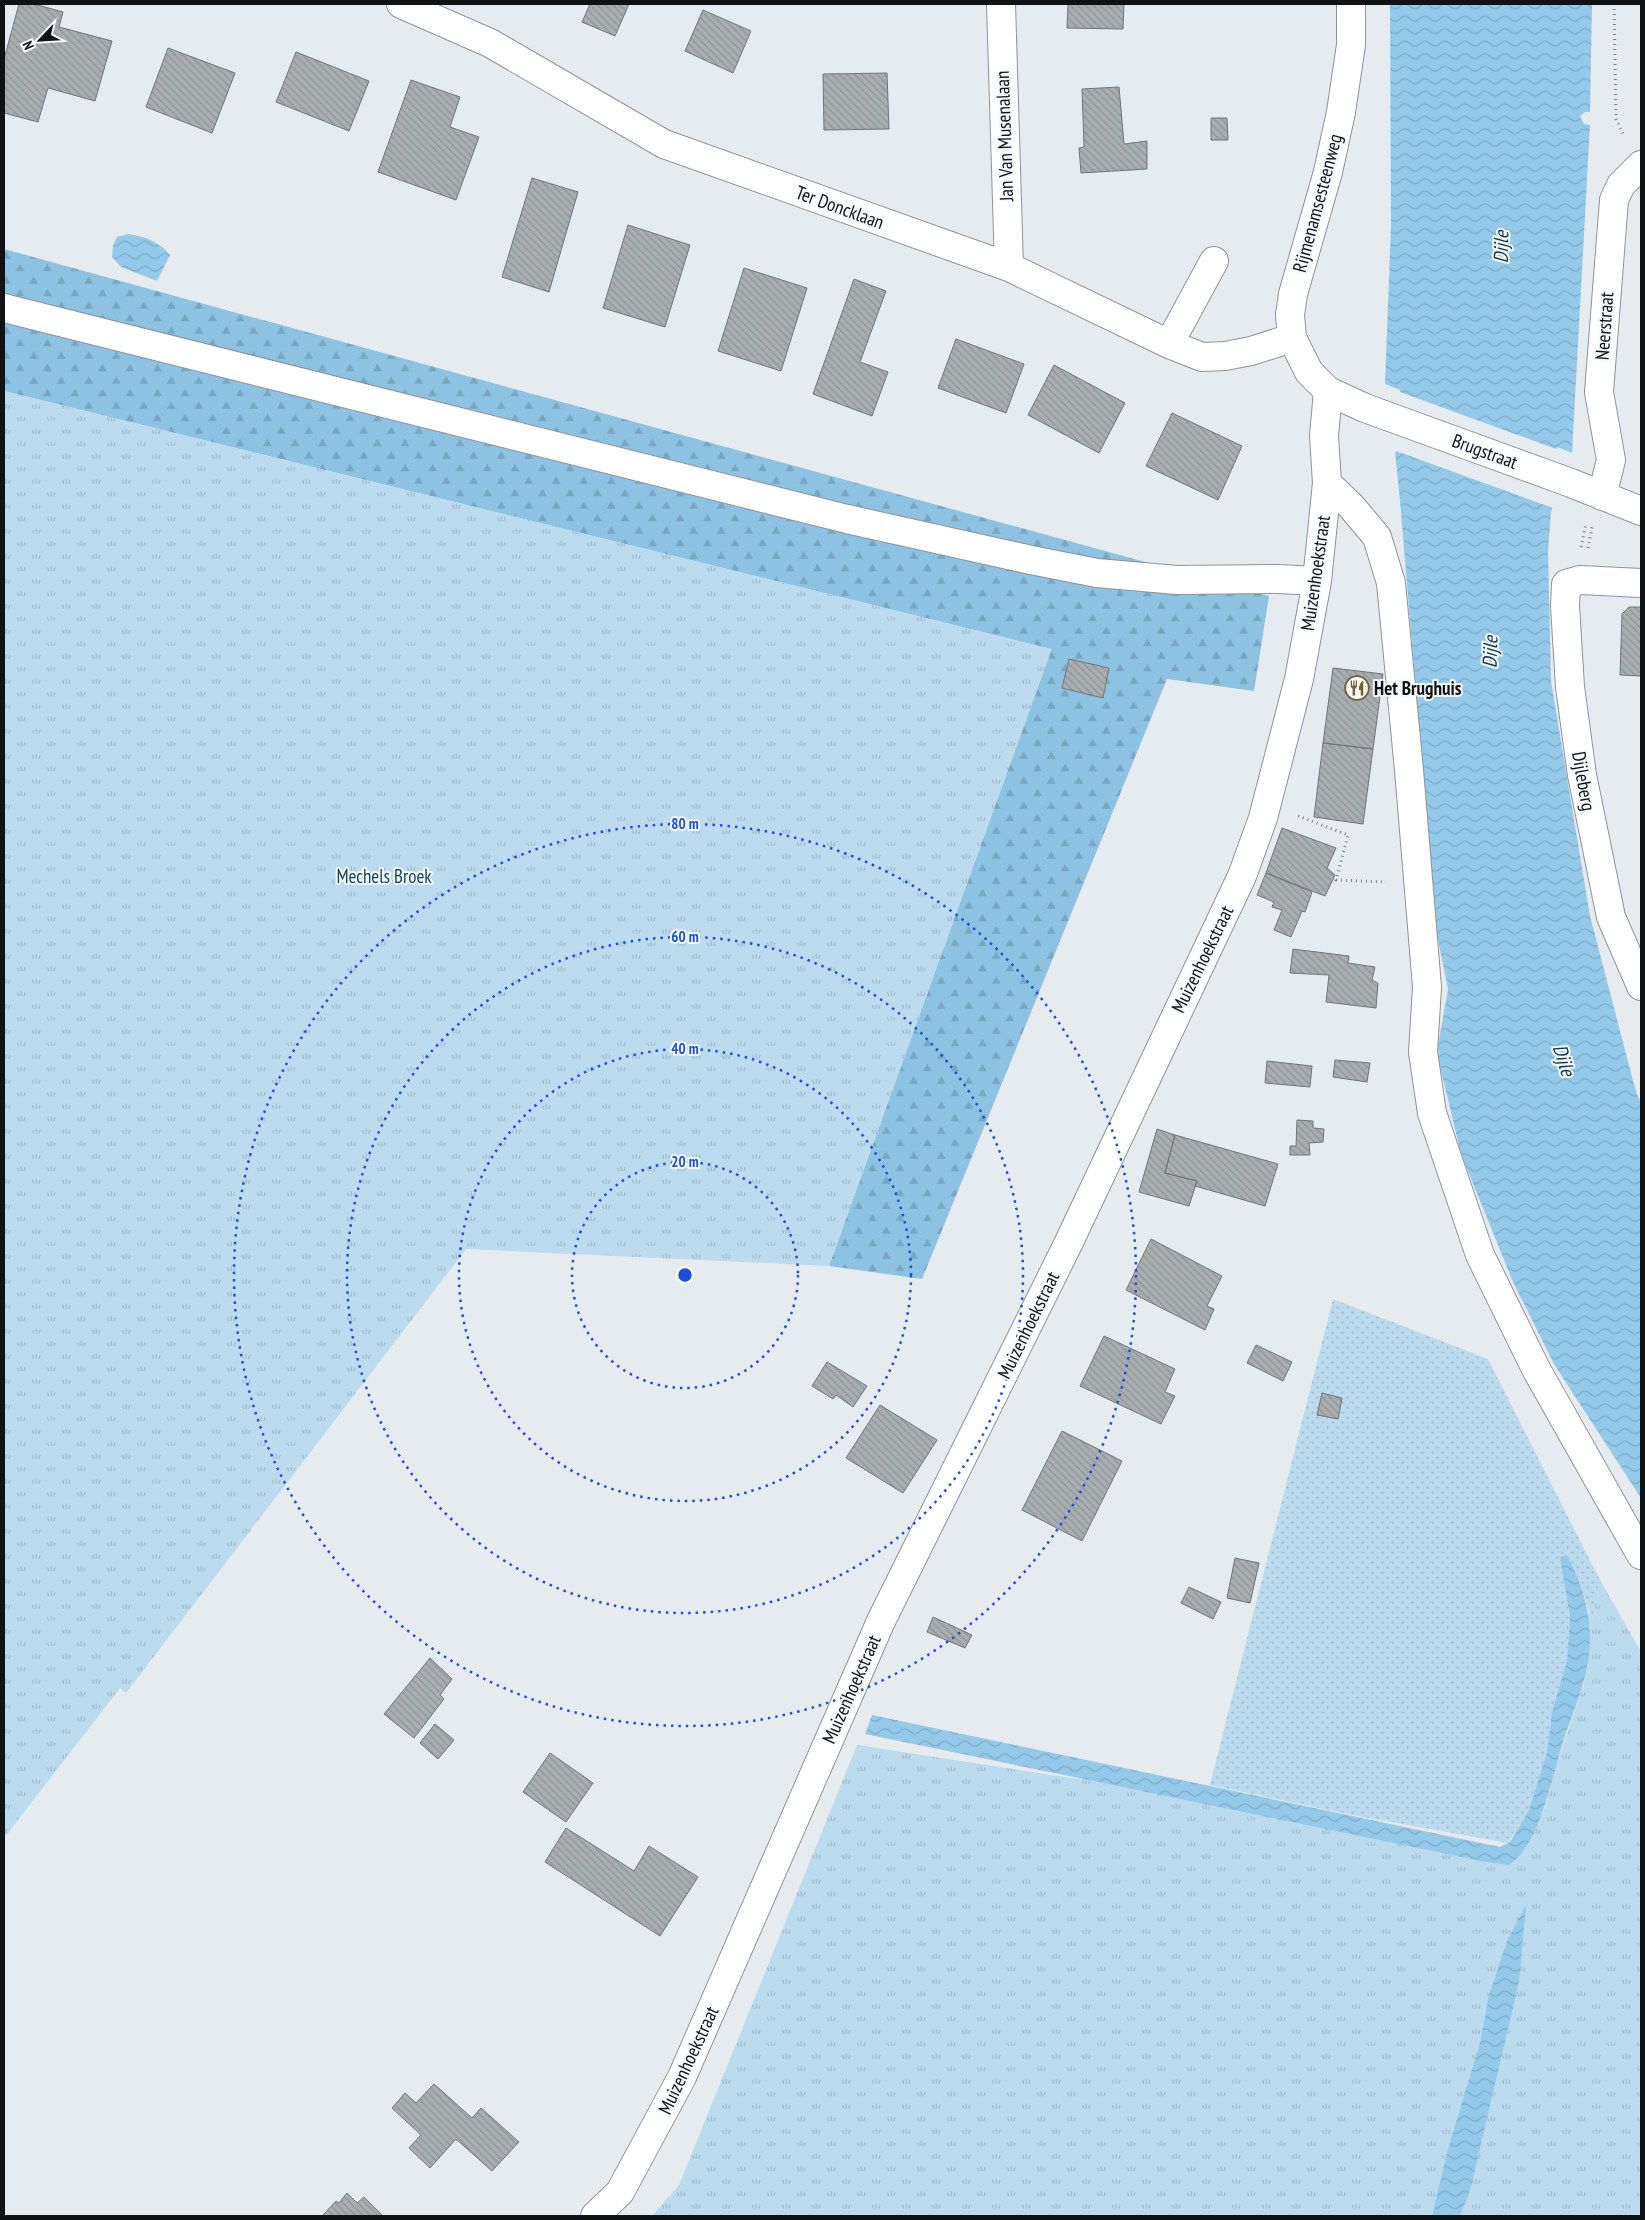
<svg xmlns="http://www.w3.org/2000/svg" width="1645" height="2220" font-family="'PT Sans Narrow',sans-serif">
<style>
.grass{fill:url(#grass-dots)}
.forest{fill:url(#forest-firs)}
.park{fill:url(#park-tufts)}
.water{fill:url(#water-waves)}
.pier{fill:#e6ebef}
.building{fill:url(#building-back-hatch);stroke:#717579}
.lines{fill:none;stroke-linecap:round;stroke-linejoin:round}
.minor-casing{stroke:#8e9396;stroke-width:30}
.path{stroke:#7b7f81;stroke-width:3;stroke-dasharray:1 4;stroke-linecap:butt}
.minor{stroke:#fff;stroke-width:28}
.ring{fill:none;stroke:#1d4ed8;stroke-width:2.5;stroke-dasharray:2.5 5}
.labels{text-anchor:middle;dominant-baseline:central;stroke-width:4;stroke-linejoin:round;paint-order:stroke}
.street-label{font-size:19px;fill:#101213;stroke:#f3f9fc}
.poi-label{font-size:19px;font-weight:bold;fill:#101213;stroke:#f3f9fc;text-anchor:start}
.park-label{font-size:19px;fill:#174158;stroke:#f3f9fc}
.water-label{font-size:20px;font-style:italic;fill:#0d3950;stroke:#f3f9fc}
.centre{fill:#1d4ed8;stroke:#f3f9fc;stroke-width:2.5}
.ring-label{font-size:15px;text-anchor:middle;font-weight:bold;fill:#1d4ed8;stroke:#f3f9fc;stroke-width:4;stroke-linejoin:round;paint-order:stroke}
</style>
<defs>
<pattern id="grass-dots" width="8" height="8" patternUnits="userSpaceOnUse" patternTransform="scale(1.25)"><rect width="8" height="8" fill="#bcdbef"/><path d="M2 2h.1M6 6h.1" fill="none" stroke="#a1bbcc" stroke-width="1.8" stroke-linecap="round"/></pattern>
<pattern id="forest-firs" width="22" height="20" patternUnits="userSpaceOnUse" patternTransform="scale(1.25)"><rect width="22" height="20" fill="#8dc2e2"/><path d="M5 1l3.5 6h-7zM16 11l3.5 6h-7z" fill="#79a6c1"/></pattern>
<pattern id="park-tufts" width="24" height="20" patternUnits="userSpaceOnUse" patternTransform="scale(1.25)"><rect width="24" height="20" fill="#bcdbef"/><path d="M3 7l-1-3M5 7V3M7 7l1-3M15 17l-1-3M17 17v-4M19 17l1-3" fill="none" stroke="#a1bbcc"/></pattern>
<pattern id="water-waves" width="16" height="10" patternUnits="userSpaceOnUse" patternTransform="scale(1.25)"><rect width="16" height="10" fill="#94c9ea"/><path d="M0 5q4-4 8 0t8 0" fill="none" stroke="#7facc8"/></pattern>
<pattern id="building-back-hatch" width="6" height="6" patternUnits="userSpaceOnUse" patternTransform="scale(1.25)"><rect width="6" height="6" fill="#a8adb0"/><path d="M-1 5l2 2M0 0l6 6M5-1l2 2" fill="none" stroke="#909496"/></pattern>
</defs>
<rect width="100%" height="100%" fill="#e6ebef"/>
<path class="grass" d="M1333,1299L1488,1359L1600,1580L1590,1631L1588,1606L1567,1555L1562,1568L1570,1619L1567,1660L1552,1712L1547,1752L1529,1810L1508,1843L1357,1816L1210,1785Z"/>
<path class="forest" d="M4,249L1269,596L1254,691L1167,679L922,1279L829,1266L1051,649L4,391Z"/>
<path class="park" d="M4,391L1052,649L829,1266L466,1249L126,1693L120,1688L4,1838Z
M1600,1580L1641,1652V2216H652L679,2185L857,1745L1098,1782L1420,1848L1521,1853L1545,1808L1557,1762L1584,1684L1590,1643V1631Z"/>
<path class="water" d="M1390,4H1592L1590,112H1585L1580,116L1584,124L1590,125L1572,453L1551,512L1548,552L1551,681L1590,916L1636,1092L1641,1103V1498L1554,1364L1513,1282L1461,1154L1439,1062L1438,1046L1448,989L1436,930L1400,501L1395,451L1385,384L1391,225Z
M128,234C144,236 160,242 170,255L157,281L121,267L112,257L113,245L117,237Z
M1567,1555C1581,1583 1591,1610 1590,1642C1589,1679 1573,1711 1562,1745C1552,1777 1539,1848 1508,1865L1481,1861L865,1734L872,1715L1500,1847L1510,1842L1529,1810L1547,1752L1552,1712L1567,1660L1570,1618L1560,1557Z
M1526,1905L1519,1982L1470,2191L1460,2216H1432L1448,2149L1480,2043L1489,1995L1507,1941Z"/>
<path class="pier" d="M1383,383L1400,390V392L1556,449L1557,447L1575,454L1554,511H1552L1553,508L1396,451L1395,453L1393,452Z"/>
<path class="building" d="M19,4H34L63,12L59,27L112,41L95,101L48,88L38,122L4,113V59Z
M590,4H629L615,36L582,22Z
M1068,4H1124L1123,29L1067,28Z
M703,10L751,31L733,73L685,51Z
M168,48L235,73L212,133L146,107Z
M296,52L369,81L349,131L276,102Z
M887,73L889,129L824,130L823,74Z
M411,80L460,97L450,127L479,137L456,200L378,172Z
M1119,87L1124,144L1147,141V169L1081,173L1079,148L1084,147L1082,89Z
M1211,118H1227L1228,140H1211Z
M532,178L578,192L549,292L502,277Z
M628,225L690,245L665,327L603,308Z
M744,268L807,288L781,371L718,351Z
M854,279L886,291L860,362L888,372L872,416L813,394Z
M956,339L1024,364L1006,413L938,388Z
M1054,365L1125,403L1099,453L1028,415Z
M1172,413L1242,446L1218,500L1146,466Z
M1629,607H1641V676L1620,675L1622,614Z
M1069,659L1109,668L1103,698L1062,688Z
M1333,668L1383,674L1373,749L1323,743Z
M1323,743L1373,749L1363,824L1314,817Z
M1282,828L1336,848L1327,868L1335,875L1325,896L1266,873Z
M1266,873L1312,892L1305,912L1302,911L1291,937L1274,930L1282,910L1272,907L1274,902L1257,895Z
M1293,949L1349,956L1348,963L1375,967L1372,980L1378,983L1376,1008L1326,1002L1329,975L1290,973Z
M1335,1060L1370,1063L1367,1082L1333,1077Z
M1267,1061L1312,1066L1310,1087L1265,1083Z
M1297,1120L1313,1121V1128L1324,1129L1323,1142L1309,1143L1310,1155H1290V1146H1296Z
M1157,1129L1175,1135L1165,1173L1197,1181L1189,1206L1139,1192Z
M1175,1135L1278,1164L1265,1206L1195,1186L1197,1181L1165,1173Z
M1151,1239L1222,1276L1207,1306L1214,1309L1205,1330L1126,1290Z
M1104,1336L1175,1369L1165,1392L1175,1396L1161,1424L1080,1386Z
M1256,1345L1292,1362L1283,1381L1247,1363Z
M827,1362L867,1386L853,1407L836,1395L833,1399L812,1386Z
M1322,1393L1342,1398L1338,1419L1317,1415Z
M880,1405L937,1440L903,1493L846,1458Z
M1062,1431L1122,1461L1082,1541L1022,1510Z
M1235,1558L1259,1563L1250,1603L1227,1598Z
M1189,1587L1221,1602L1213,1619L1181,1603Z
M933,1617L972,1635L965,1648L927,1632Z
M430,1658L452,1679L440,1695L444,1699L414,1738L384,1714Z
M435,1724L454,1740L438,1759L420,1743Z
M550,1753L593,1783L566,1822L523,1792Z
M566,1828L634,1871L649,1846L698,1877L660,1936L545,1862Z
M434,2084L472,2118L481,2108L519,2142L492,2171L456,2139L430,2168L409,2148L421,2135L392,2108L405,2093L416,2103Z
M347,2193L357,2203L364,2197L383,2216H322L336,2201L339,2203Z"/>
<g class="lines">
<g class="minor-casing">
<path id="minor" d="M401,4L490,43L664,144L1009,267L1169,344L1202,357L1225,356L1251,351L1292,338
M1001,4L1009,267
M1351,4V45L1341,112L1328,172L1293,294L1290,315L1292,338L1309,372L1328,391L1365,408L1571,483L1641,511
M4,308L847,519L1031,560L1097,573L1177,580L1278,579L1317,581
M1169,344L1214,261
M1327,483L1351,506L1377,537L1391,583L1409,770L1427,987L1423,1052L1432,1113L1480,1255L1536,1369L1641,1555
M1602,496L1611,460L1599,392L1614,200L1621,185L1641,165
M1641,583L1580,580L1566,584L1565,606L1570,687L1582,775L1611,917L1641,986
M595,2216L620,2192L682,2077L881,1621L1068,1244L1242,876L1263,818L1299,679L1317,581L1327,483L1324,436L1328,391"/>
</g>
<path class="path" d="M1614,4L1616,119L1624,136
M1581,547L1586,524
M1588,548L1592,527
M1298,816L1348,835L1336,880L1386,882"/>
<use href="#minor" class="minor"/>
</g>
<g class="ring">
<circle cx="685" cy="1275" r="113"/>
<circle cx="685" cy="1275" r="226"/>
<circle cx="685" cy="1275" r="338"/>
<circle cx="685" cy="1275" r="451"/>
</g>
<defs>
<g id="restaurant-ring" transform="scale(1.25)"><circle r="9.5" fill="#f3f9fc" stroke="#75602f" stroke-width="1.5"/><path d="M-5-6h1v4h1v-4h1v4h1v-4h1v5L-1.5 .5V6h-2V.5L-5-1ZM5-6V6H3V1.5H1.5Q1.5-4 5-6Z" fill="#75602f"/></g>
</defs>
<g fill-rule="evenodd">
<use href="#restaurant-ring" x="1357" y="688"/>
</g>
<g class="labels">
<g class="street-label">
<text transform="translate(1004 136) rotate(-92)">Jan Van Musenalaan</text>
<text transform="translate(1317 203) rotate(-75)">Rijmenamsesteenweg</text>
<text transform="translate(840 207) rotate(20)">Ter Doncklaan</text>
<text transform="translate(1604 326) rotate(-86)">Neerstraat</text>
<text transform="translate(1485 451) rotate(20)">Brugstraat</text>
<text transform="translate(1315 573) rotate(-82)">Muizenhoekstraat</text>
<text transform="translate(1584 781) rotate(80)">Dijleberg</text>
<text transform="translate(1202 959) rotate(-64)">Muizenhoekstraat</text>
<text transform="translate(1028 1325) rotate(-64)">Muizenhoekstraat</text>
<text transform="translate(851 1689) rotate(-66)">Muizenhoekstraat</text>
<text transform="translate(688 2060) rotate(-65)">Muizenhoekstraat</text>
</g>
<g class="poi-label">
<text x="1374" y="688">Het Brughuis</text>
</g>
<g class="park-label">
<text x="384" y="876">Mechels Broek</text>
</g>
<g class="water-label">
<text transform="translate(1501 247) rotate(-89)">Dijle</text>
<text transform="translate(1490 652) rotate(-88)">Dijle</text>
<text transform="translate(1564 1060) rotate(72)">Dijle</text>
</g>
</g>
<circle cx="685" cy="1275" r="8" class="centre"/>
<g class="ring-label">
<text x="685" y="829">80 m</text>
<text x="685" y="942">60 m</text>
<text x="685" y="1054">40 m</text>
<text x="685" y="1167">20 m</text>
</g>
<rect width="1645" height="2220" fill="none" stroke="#101213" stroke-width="10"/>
<g transform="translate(40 40) rotate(245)" stroke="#f3f9fc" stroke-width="4" paint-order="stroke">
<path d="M0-4L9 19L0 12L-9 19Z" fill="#101213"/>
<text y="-8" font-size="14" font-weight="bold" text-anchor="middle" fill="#101213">N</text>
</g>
</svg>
